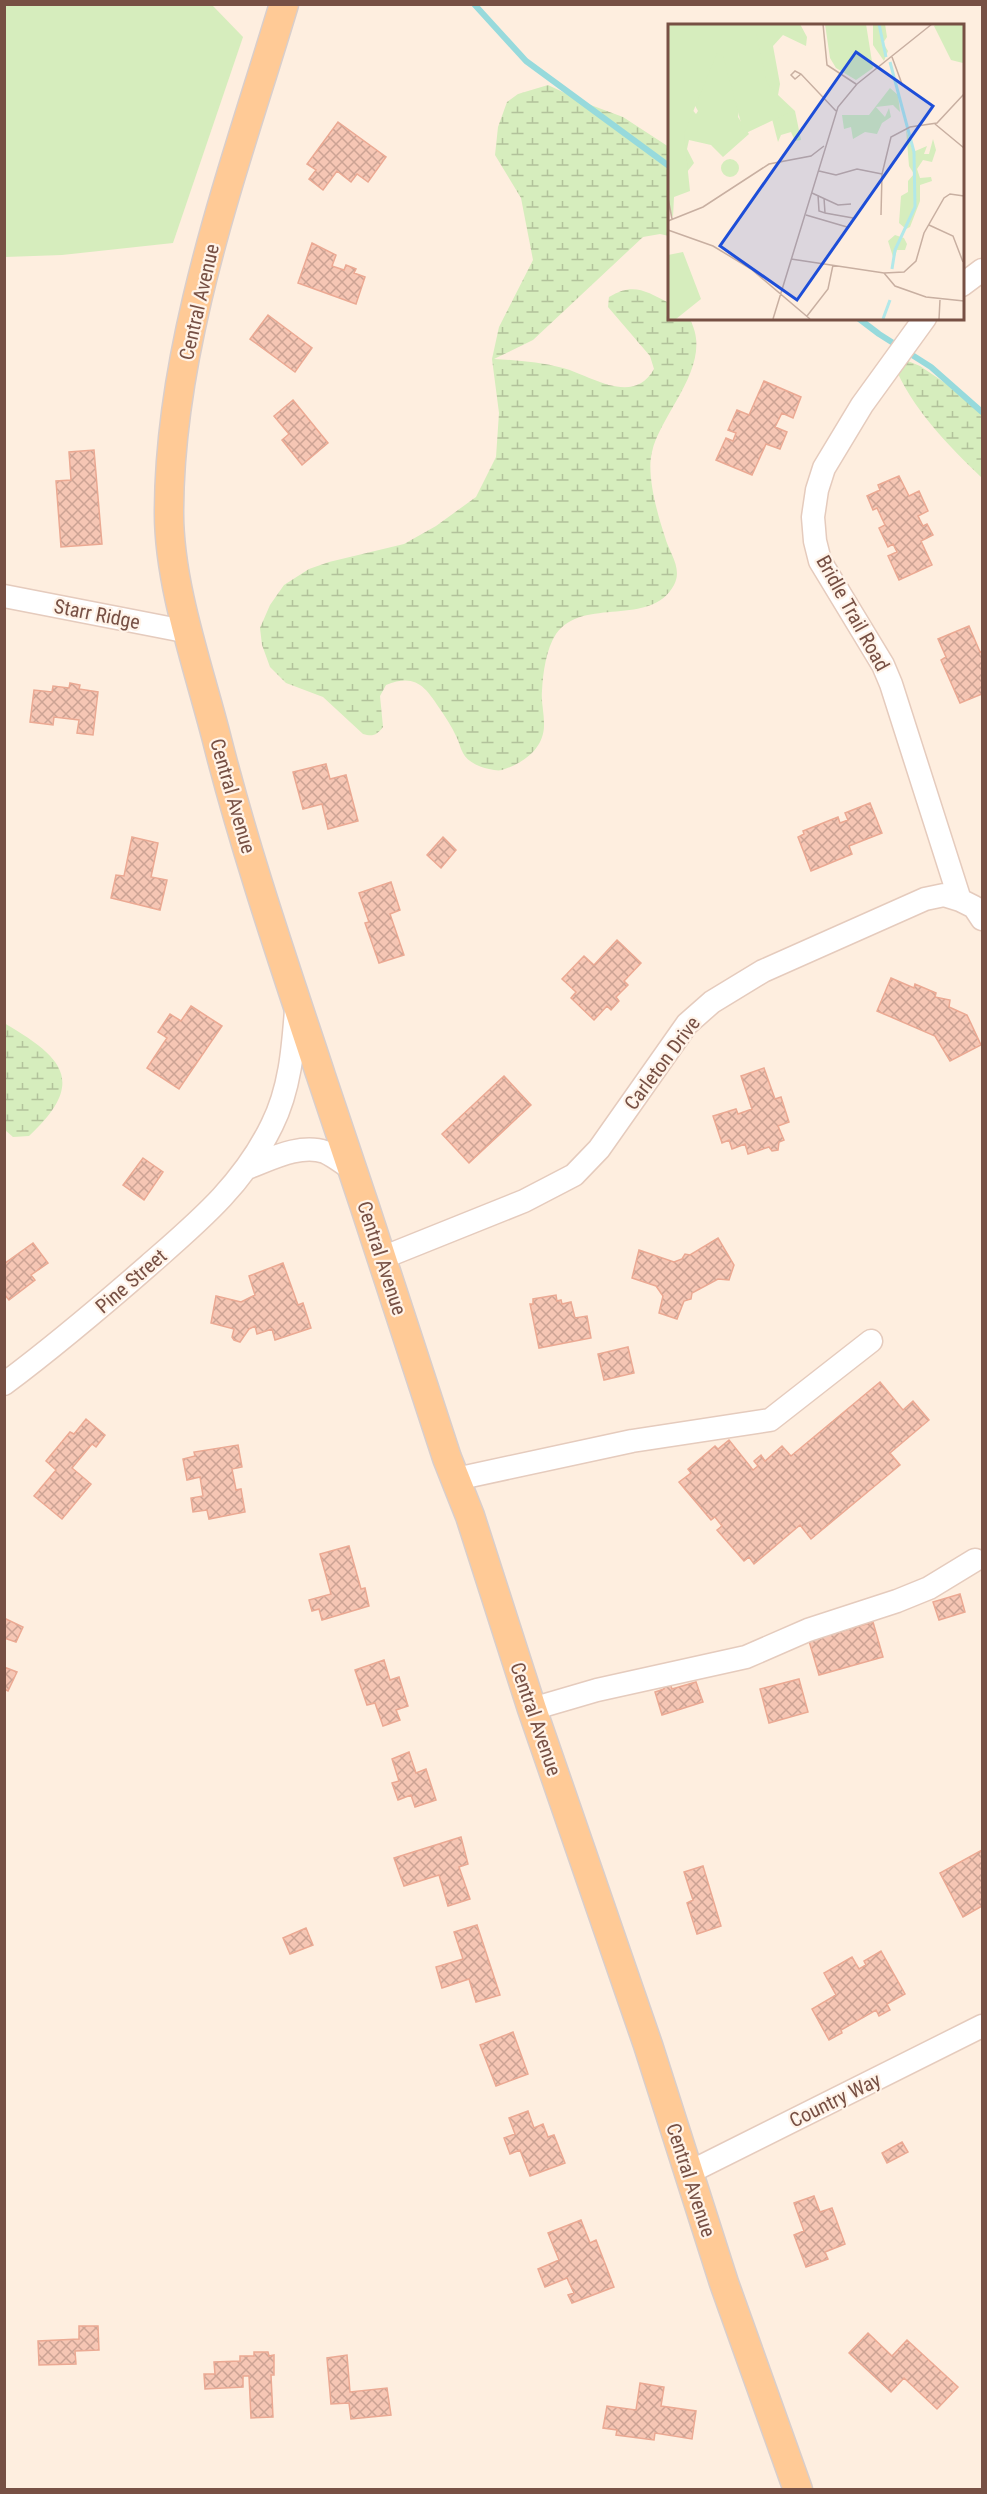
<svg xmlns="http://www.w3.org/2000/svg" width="987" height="2494" font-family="'Roboto Condensed',sans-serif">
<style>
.wetland{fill:url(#wetland-marsh)}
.park{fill:#d6edbd}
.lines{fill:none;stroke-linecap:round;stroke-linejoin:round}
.stream{stroke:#97dadc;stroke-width:6}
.building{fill:url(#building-cross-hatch);stroke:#eba993;stroke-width:1.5}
.minor-casing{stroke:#e5cbbd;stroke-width:25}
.major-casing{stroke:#d9cecb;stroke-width:31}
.minor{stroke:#fff;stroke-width:22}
.major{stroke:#ffca96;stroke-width:28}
.labels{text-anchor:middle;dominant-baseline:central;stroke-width:4.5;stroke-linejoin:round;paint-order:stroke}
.street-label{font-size:20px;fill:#775044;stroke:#fff3e8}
.inset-river{fill:none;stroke:#b2e8e9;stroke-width:3}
.inset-road{fill:none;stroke:#c8afa1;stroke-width:1.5}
.view{fill:#1d4ed8;fill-opacity:0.15;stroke:#1d4ed8;stroke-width:3}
.inset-edge{fill:none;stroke:#775044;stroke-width:3}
</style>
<defs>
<pattern id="wetland-marsh" width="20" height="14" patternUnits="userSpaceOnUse" patternTransform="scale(1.5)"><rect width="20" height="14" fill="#d6edbd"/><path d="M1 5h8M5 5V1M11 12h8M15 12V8" fill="none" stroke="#b2c29b"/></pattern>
<pattern id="building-cross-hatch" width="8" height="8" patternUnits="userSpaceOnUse" patternTransform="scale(1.5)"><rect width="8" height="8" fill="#f6c6b4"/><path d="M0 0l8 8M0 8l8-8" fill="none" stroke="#cca394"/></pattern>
</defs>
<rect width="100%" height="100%" fill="#feeedf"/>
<path class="wetland" d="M548,85L588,104L623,117L669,147V236L660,234L643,237L533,340L494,359C516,360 540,362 563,368C590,375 633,407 654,369L650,356L608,307L609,297C633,282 646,291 669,303V318H689C716,363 661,412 652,452C646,475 658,516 665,537C669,553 683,568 674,585C651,628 583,596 556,634C546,649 543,673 542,691C541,702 544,712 544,723C545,748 524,763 502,770C498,771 494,770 489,769C480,767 467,762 463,753C460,748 459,741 456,736C452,727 446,718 440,709C425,686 415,673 386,685L380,696L383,727C377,735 373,737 363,734L323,697L286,683L270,667L262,645L260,628L270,605L284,585L309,569L329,562L404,544L436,526L476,497L496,457L499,413L492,359L499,327L533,260L521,198L495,155L498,127L507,102L518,94Z
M903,359L920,366L982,408V478C950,447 910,407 894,364Z
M4,1023C62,1057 88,1081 29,1136L13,1137L5,1130Z"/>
<path class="park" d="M4,5H212L243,37L173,243L62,255L5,257Z"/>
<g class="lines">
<path class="stream" d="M474,4L526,61L669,166
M858,318L879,334L931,367L982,412"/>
</g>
<path class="building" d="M338,122L386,157L368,182L357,174L351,182L337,171L323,190L309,179L316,170L307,164Z
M312,243L336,255L332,266L344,270L346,265L356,269L354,273L365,277L356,304L298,283Z
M268,315L312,348L295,372L250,339Z
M764,381L801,397L793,418L782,413L775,427L787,432L780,449L766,444L752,475L716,460L726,438L733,441L736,433L728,430L737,410L749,415Z
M293,400L328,443L302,465L282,440L289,434L274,416Z
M94,450L102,544L61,547L56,481L71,480L69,452Z
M899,476L909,496L919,491L928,511L918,516L923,526L927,524L933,535L921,541L932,565L899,580L888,556L897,552L893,544L888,547L879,528L885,525L877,508L873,510L867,496L880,490L878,485Z
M969,626L980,652L982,651V694L960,703L941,660L946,657L938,639Z
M70,683L80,685L79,689L98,692L93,735L77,733L79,720L54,717L53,725L30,722L34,690L52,692L53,686L69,688Z
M326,764L330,779L346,775L358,821L328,829L322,804L303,809L293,772Z
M870,803L882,833L849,846L852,854L811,871L798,837L804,834L803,831L838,817L840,823L848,820L845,813Z
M132,837L158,843L151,877L167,880L160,910L111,898L116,875L124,876Z
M443,837L456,850L441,868L427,855Z
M391,882L400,910L390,914L404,955L379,963L365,923L369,922L359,893Z
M617,940L641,963L624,981L628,985L616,997L619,1001L611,1010L607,1006L594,1020L571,998L576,992L562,979L584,956L594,965Z
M891,978L914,988L915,984L936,993L935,997L950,1000L949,1007L967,1015L981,1045L950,1061L935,1036L877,1011Z
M191,1006L222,1026L179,1089L147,1068L167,1038L158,1032L170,1014L181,1021Z
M764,1068L775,1099L781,1097L789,1122L778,1126L784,1140L779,1142L778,1150L772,1151L769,1147L748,1154L745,1144L732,1149L729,1140L722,1143L713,1116L736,1109L738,1114L752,1109L741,1076Z
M504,1076L531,1105L469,1163L442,1134Z
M143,1158L163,1172L144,1200L123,1185Z
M718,1238L734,1265L729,1280L718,1279L692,1293L691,1299L684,1301L677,1319L659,1313L663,1296L656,1286L632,1278L639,1250L674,1262L682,1259L685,1254L690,1255Z
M33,1243L48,1263L31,1275L35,1280L9,1300L4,1294V1264Z
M283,1263L298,1305L303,1303L311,1328L275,1340L272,1329L257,1334L255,1326L249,1329L240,1342L234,1340L232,1337L234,1329L211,1323L216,1296L241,1302L255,1295L249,1276Z
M556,1295L557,1301L561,1300L562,1304L571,1302L575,1318L587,1316L591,1338L539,1348L530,1304H533V1299Z
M628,1347L634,1373L604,1380L598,1354Z
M880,1382L903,1410L913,1401L929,1420L890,1453L900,1465L811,1539L800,1525L754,1564L749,1557L744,1561L717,1530L722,1526L715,1517L711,1520L679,1482L691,1473L688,1469L715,1446L718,1449L729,1440L753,1470L758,1466L754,1461L761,1455L765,1461L782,1446L791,1456Z
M86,1419L105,1435L96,1447L92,1444L72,1468L91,1484L62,1519L34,1496L56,1470L46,1461L70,1432L74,1434Z
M238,1445L242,1467L232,1469L236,1490L241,1489L245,1512L209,1519L207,1510L193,1512L191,1498L203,1496L200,1477L187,1480L183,1459L195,1456L194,1452Z
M349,1546L361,1589L365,1588L369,1606L322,1620L319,1609L312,1611L309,1600L331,1594L320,1554Z
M960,1594L965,1612L939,1620L933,1602Z
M4,1618L23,1627L16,1642L4,1638Z
M873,1622L883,1657L819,1675L809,1641Z
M384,1660L390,1680L399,1677L408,1706L396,1710L400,1720L383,1726L375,1703L367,1705L355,1670Z
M4,1667L17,1672L8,1691L4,1689Z
M799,1679L808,1712L769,1723L760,1689Z
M696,1682L703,1702L662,1715L655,1692L664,1689L663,1685L670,1683L672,1689Z
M409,1752L416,1773L426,1769L436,1800L415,1807L411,1795L398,1800L392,1783L399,1781L392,1759Z
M461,1837L468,1864L459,1867L470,1899L448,1906L439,1875L404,1886L394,1858Z
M982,1850V1906L963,1917L940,1873Z
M703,1866L721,1926L697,1934L687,1903L693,1900L684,1872Z
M477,1925L500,1995L476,2002L469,1979L442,1988L436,1967L463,1959L454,1932Z
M306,1928L313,1945L290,1954L283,1938Z
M881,1951L905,1994L887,2004L890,2010L879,2016L876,2010L841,2030L842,2033L829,2040L812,2009L836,1995L824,1973L852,1957L859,1969L866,1965L864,1961Z
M513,2032L528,2074L496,2086L480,2045Z
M528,2111L534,2128L543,2124L548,2137L554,2135L565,2163L530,2176L520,2150L510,2154L504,2138L515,2134L509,2118Z
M902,2142L908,2152L887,2163L882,2153Z
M814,2196L820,2212L832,2208L845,2244L825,2252L828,2259L806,2267L794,2235L804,2231L794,2203Z
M581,2220L590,2243L596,2240L614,2287L572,2303L568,2295L574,2293L567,2278L545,2287L538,2269L559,2260L548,2233Z
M79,2326H98L99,2350L75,2351L76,2364L39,2365L38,2341L79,2339Z
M868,2333L892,2356L907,2340L958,2387L937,2409L904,2378L891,2392L849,2353Z
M254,2352H268L269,2356L274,2355V2375H271L273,2417L251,2418L249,2376H243V2387L205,2389L204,2374H215L214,2362L240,2361V2356H254Z
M347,2355L350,2392L387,2388L391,2415L351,2419L349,2403L331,2404L327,2358Z
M640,2383L664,2387L661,2406L696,2411L692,2439L655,2433L654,2440L616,2435L617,2430L603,2428L607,2406L636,2410Z"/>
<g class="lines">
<g class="minor-casing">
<path id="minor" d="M962,285L982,270
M925,318L862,405L824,468L817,490L813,517L815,541L820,561L883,665L891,684L960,900L974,907L982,919
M4,596L189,632
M247,1168C269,1160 300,1143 325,1152C334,1156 344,1164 353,1170
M382,1258L524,1201L574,1175L599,1149L687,1024L712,1002L763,971L925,899L944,895L960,900
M4,1384C55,1346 102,1306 149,1265C198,1222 243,1185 272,1125C290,1089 293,1049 296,1010
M456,1479L632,1441L770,1420L871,1341
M532,1709L597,1690L746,1657L808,1630L897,1601L929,1588L975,1560
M688,2173L982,2026"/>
</g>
<g class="major-casing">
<path id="major" d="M284,4C235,167 169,342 169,513C169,585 198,666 216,736C245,851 284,964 321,1076C364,1203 406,1331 447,1458L470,1516L532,1709L648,2045L724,2283L798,2490"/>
</g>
<use href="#minor" class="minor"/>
<use href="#major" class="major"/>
</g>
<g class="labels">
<g class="street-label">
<text transform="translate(199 302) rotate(-77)">Central Avenue</text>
<text transform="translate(853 613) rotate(61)">Bridle Trail Road</text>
<text transform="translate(97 614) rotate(11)">Starr Ridge</text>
<text transform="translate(233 796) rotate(74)">Central Avenue</text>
<text transform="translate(662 1063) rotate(-53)">Carleton Drive</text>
<text transform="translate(382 1258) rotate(72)">Central Avenue</text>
<text transform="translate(131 1281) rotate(-41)">Pine Street</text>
<text transform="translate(536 1719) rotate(71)">Central Avenue</text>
<text transform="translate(835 2100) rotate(-26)">Country Way</text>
<text transform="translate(691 2180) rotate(72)">Central Avenue</text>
</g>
</g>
<g transform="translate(668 24)">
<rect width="296" height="296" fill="#feeedf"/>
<path d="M268,0H295V39L283,36L266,2Z" fill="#d6edbd"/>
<path d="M38,0H132L139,13L138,22L115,11L105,22L112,60L110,71L127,87L133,116L127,117L123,108L113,111L110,118L104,95L72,79L70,93L81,110L55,133L43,121L21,116L19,125L26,139L19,148L15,109L21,82L28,90L30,87L25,78ZM205,0H217L219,13L215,19L220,27L216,37L205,21ZM222,64L230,71L232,88L225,81L208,83L217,93L221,84L223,93L214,99L209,110L197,108L185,115L183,103L176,105L174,91H201ZM238,105L245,128L259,122L256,130H261L265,115L268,126L264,138L255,136L249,145L252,154L263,153L264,157L252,161V177L242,203L238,205L231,199L233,172L240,168V157L246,150L241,142ZM53 144a9 9 0 1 1 18 0a9 9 0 1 1-18 0ZM227,211L236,214L239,220L237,226H229L226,236L220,217Z" fill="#d6edbd"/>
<path d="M0,0H79L88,9L99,59L124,87L76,110L55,32L49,29L16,110L22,167L6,173L5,193L0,183ZM157,0H198L205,44L188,56L168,44L162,34ZM15,228L33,275L8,295H0V231Z" fill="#d6edbd"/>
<path class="inset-river" d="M211,0L218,33M222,38L246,128L247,183L227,226L224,245M215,295L222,276"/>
<path class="inset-road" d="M155,0L159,41L188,60M224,33L234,60M133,50L127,55L123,51L127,47L133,50L168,87M267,100L296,124M151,147L168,151L189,145L214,150M144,169L170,181L183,180M150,171L151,187L157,189L156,174M0,174L4,195M157,189L185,194M138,191L179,203M213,191L214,150L223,113L242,103L269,99L296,70M0,197L35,183L101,140L143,132L156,122M261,201L285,212L295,238M0,206L45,222L83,245L142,295M123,235L216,249L236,248L248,237L256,209L276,174L282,170L296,172M216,249L227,262L258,273L296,277M139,292L160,265L165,241M105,295L170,83L189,60L264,0M271,295L272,276"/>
<path class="view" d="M188,28L265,82L129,276L52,222Z"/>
<rect width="296" height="296" class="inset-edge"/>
</g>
<rect width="987" height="2494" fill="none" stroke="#775044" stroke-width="12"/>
</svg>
